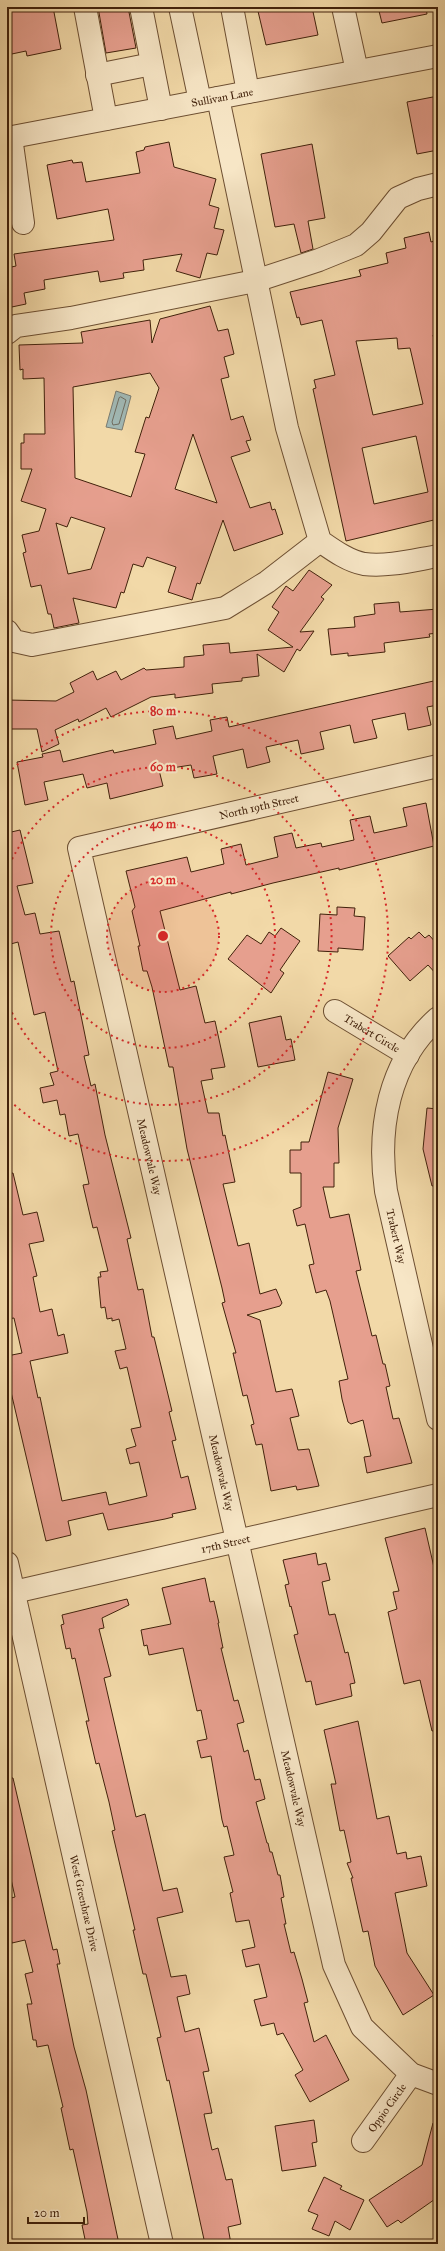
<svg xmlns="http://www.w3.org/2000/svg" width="445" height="2251" font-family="'IM FELL Great Primer',serif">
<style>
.water{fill:#a0b7b3;stroke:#7a7b70}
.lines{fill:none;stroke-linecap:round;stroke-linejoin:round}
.shore{stroke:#706c5f;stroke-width:1}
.building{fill:#e69f8e;stroke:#41210b;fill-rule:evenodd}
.minor-casing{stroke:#6d4f32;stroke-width:24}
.minor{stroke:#f7e6c6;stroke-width:22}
.ring{fill:none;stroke:#d62828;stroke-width:2;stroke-dasharray:2 4}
.labels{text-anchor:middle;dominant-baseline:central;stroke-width:4;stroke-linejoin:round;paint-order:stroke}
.street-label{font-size:11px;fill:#41210b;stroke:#f7e6c6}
.centre{fill:#d62828;stroke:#f7e6c6;stroke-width:2}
.ring-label{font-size:12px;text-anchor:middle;font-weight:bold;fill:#d62828;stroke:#f7e6c6;stroke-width:4;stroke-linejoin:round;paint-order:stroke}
</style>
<rect width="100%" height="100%" fill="#f2d9a8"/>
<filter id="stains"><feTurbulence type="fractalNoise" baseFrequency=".005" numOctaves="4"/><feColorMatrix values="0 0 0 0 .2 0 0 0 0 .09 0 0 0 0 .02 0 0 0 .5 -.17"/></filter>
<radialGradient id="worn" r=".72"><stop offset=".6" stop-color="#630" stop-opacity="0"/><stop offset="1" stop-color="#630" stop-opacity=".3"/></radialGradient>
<path class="water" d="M116,391L131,396L122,430L106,427Z"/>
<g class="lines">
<path class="shore" d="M121,397L126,400L119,424L113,425L112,422L119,398Z"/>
</g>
<path class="building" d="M7,7H53L61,49L27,56L26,51L7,55Z
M98,7H128L136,48L106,53Z
M257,7H312L318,35L266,45Z
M378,7H426L427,14L382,23Z
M438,96V150L417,154L407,102Z
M169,142L174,167L216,179L209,205L219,208L214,228L224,230L217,255L207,253L200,278L176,271L182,254L143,260L144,270L123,273L124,278L100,282L98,271L44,280L45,289L24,293L26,304L7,308V268L16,266L14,254L114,240L108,209L57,219L47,165L72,160L73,163L82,162L86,182L140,173L136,152L144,150L145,147Z
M312,144L325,218L308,221L313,249L301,253L294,224L275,227L261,154Z
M429,232L431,242L438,240V335H433L438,357V519L346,541L313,389L316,388L314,380L335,375L322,320L301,325L299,317L297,318L290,292L361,276L359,270L388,263L386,253L406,248L404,238ZM397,338L398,349L410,348L423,404L373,415L356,341ZM416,436L428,492L374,504L362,448Z
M210,306L218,331L228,329L234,354L224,357L229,377L221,379L231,420L243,416L251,440L246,441L250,451L231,457L250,508L270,502L272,510L275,509L283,534L234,551L223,520L200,584L197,583L192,600L168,592L176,567L147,557L143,567L133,564L124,593L121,592L116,608L73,598L79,623L54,628L51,614H48L41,585L31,587L23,553L26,552L22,535L39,531L46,509L21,501L32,469H21V443H24V434H45L44,378L23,379V369L20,370L19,345L83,343L81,332L150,320L152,343L160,319ZM150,373L159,388L149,418L146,417L135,452L145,454L131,497L75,478L73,387ZM193,434L217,503L175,489ZM71,517L105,528L91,569L68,574L56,523L67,527Z
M309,570L332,585L321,597L324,599L300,632L314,631L300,651L297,649L284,672L257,654L259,676L242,678V681L212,684L213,693L175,698V694L151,697L111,717L106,708L79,722L78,719L55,730L59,744L42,752L37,729H7V700L56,701L74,692L70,683L93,671L97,680L116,671L121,680L144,668L146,670L184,667V657L204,655L203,645L229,643L230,653L293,647L268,630L279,612L272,607L286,586L293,591Z
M399,602L400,612L438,609V633L429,634L430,637L384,643L385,652L348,656V653L331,655L328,629L355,627L354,617L375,614L374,604Z
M438,680V705L427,707L431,725L408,730L405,713L372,720L377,738L354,743L350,725L320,732L324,749L301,754L298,740L266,747L270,762L247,768L243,749L213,756L217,774L194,778L191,765L159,770L163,786L110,799L107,783L87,788L83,774L44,782L48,800L25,805L17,762L43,757L42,754L60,750L63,762L113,750L114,753L156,744L153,730L173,726L176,739L212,731L210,720L227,717L229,727Z
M426,803L434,846L339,870V868L273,883L231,894V892L160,911L180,990L196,986L205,1023L215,1021L225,1067L211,1069L213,1079L201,1081L208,1113H219L223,1136L225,1135L235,1182L223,1184L238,1246L249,1243L260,1294L276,1289L282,1303L280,1306L247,1315L260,1320L276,1392L292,1389L299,1416L290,1418L298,1450L309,1449L319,1486L297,1490L296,1486L271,1491L262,1444L256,1445L251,1425L254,1424L247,1395L243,1396L240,1383L233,1353H236L222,1303L225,1302L222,1288L187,1149L173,1067H169L152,987L147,971H143L138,946H140L132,911L135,907L126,871L187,857L191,872L224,864L221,849L241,844L246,865L278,857L274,837L292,833L296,848L321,843L322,847L354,840L350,820L370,816L374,833L407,826L403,808Z
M20,830L33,883L17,886L25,915L35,913L40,934L59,931L71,982L74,981L89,1055L84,1056L91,1086L95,1084L105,1135L131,1238L127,1239L138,1290L143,1289L152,1337H154L172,1411L169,1412L176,1440L172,1441L181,1478L188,1476L196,1509L172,1514L173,1517L165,1519L108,1530L103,1513L68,1521L71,1535L46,1541L7,1375V1356L22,1353L14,1318L7,1319V1174L13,1173L23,1215L37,1212L44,1241L29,1244L37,1276L33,1277L40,1312L52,1309L58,1336L64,1334L68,1353L30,1361L38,1398L40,1397L62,1501L106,1492L109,1505L147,1496L139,1462L130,1464L126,1449L136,1446L131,1429L141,1427L127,1367L120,1369L115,1351L126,1349L119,1319L112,1321V1318L107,1319L105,1307L101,1308L98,1277H101L100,1272L108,1271L97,1227L93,1228L83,1185L89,1184L78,1134L69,1136L65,1114L60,1115L57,1100L43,1103L40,1088L54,1085L50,1073L58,1071L45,1012L34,1015L18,942L7,945V833Z
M337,907L355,908L354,916L365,917L363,950L338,948V952L318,951L320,914L337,915Z
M281,928L300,941L280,970L284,973L271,993L228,959L247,935L261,944L269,932L275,936Z
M419,932L425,938L429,935L438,945V976L428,965L410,981L388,956L409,937L411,939Z
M281,1016L286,1040L291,1039L295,1060L258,1067L249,1023Z
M328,1072L353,1079L338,1128L339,1163H334V1187H323L330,1218L349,1214L361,1270L356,1271L372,1336L376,1335L383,1364H385L390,1386L386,1387L393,1419L399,1418L412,1463L367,1473L364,1457L371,1456L363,1420L351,1424L348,1422L342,1399L339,1381L348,1379L330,1301L326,1290L316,1293L309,1265L314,1264L305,1224L297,1226L293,1210L301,1207V1173H290V1150H301V1142H309Z
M427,1108L438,1109V1185L432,1186L423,1149Z
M425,1528L438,1585V1730L432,1731L420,1680L404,1684L388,1612L397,1609L393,1592L399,1591L385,1538Z
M316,1553L318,1565L326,1563L330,1580L322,1582L329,1615L335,1614L345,1653L348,1652L355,1683L350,1684L352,1696L316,1705L311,1681L306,1682L294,1635L298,1634L291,1606L290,1607L285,1585L289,1584L283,1560Z
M205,1578L210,1602L214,1601L219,1623H218L223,1648H221L234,1701L238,1700L244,1722L237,1724L244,1752L248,1750L255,1780L260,1779L265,1799L256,1802L267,1843H268L270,1852H272L278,1875H280L284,1897L281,1898L286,1924H284L291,1953L294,1952L302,1979L308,2002L304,2003L314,2042L326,2035L349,2080L310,2102L295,2075L303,2070L283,2033L277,2035L274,2023L261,2026L254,2000L267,1997L259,1964L246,1967L242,1950L255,1947L249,1920L236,1922L230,1893L233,1892L224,1857L234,1855L227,1826L224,1827L222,1820L211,1756L201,1758L197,1741L207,1739L201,1710L197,1711L183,1648L149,1655L147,1645L144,1646L141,1630L171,1624L162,1588Z
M127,1599L129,1605L102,1618L104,1628L99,1629L111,1676L104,1678L136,1817L145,1814L163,1891L177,1888L183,1912L157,1918L171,1977L186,1975L190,1994L177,1997L185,2032L199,2028L209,2071L203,2072L212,2113L204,2114L212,2150L218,2148L226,2180L232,2179L241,2224L228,2227L231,2244H205L169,2080L167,2081L159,2046L157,2038L161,2037L146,1974H143L133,1930H135L112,1831L115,1830L109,1802L99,1763L96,1764L86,1721H89L75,1658L72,1659L70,1648L66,1649L61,1625L64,1624L62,1615Z
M358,1721L377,1819L389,1816L397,1854L406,1852L407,1859L421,1856L427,1886L395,1893L407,1953L434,1995L403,2015L375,1966L368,1931L363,1932L351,1878H353L347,1863L351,1862L344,1830L340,1831L331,1784H336L324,1730Z
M7,1778H13L53,1950L57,1949L60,1964H57L74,2047L86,2090L119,2244H86L82,2225L88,2224L87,2212L73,2149L70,2150L61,2108L63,2107L48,2045L37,2047L36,2040H33L27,2004H32L25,1974L33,1972L25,1940L12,1943L9,1930H7V1899L15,1897L7,1861Z
M314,2120L317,2142L312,2143L316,2166L282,2171L275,2126Z
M433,2123H438V2197L401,2223L398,2220L387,2227L369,2200L422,2165Z
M324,2177L342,2186L340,2189L364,2200L350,2230L335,2221L329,2236L312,2229L318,2215L308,2211Z"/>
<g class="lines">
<g class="minor-casing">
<g id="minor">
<path d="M85,7L106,119"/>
<path d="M141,7L161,109"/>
<path d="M180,7L200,101"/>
<path d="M232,7L248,92"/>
<path d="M343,7L357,71"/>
<path d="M97,75L152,64"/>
<path d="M218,98L287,428L320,541C333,550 348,561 364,564C388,567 414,560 438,556"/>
<path d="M11,137L23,223"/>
<path id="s1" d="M7,138L438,56"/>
<path d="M7,333L16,326L71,318L255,281L319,260L356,245L371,232L398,198L418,189L438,184"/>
<path d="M7,631L14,641L32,645L225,608L267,582L320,541"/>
<path id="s2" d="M438,766L79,848L334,1965L362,2027L411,2074L438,2084"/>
<path id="s3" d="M335,1011L408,1055"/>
<path id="s4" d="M438,1018C388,1062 377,1129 386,1191L438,1419"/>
<path id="s5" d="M7,1563L162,2244"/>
<path id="s6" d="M14,1592L438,1495"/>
<path id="s7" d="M363,2141L411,2074"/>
</g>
</g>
<use href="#minor" class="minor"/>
</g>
<circle cx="163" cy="936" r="56" fill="#d62828" fill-opacity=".12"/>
<g class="ring">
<circle cx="163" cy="936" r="56"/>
<circle cx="163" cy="936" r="112"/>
<path d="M7 870A169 169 0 1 1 7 1002"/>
<path d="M8 773A225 225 0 1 1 8 1099"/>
</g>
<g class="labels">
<g class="street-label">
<text stroke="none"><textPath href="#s1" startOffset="219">Sullivan Lane</textPath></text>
<text transform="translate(259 807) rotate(-13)">North 19th Street</text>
<text stroke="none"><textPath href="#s3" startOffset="43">Trabert Circle</textPath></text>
<text stroke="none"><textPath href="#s2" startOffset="685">Meadowvale Way</textPath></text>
<text stroke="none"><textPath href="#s4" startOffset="235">Trabert Way</textPath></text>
<text stroke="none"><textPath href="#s2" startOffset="1009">Meadowvale Way</textPath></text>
<text stroke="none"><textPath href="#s6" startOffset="217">17th Street</textPath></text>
<text stroke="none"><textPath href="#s2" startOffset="1333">Meadowvale Way</textPath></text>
<text stroke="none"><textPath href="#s5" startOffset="349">West Greenbrae Drive</textPath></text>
<text stroke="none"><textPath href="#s7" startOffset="41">Oppio Circle</textPath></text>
</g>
</g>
<circle cx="163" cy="936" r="6" class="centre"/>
<g class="ring-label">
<text x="163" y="715">80 m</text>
<text x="163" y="771">60 m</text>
<text x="163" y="828">40 m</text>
<text x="163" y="884">20 m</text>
</g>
<rect width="445" height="2251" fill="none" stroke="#f2d9a8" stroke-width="24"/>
<rect x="8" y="8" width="429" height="2235" fill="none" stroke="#41210b" stroke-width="2"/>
<rect x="12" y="12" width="421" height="2227" fill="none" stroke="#41210b"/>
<path d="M28 2217v6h56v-6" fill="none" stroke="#41210b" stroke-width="2"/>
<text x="34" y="2217" font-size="12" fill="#41210b" stroke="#f7e6c6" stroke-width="3" paint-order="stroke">20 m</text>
<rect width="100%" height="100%" filter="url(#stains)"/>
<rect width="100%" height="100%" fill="url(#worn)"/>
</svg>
